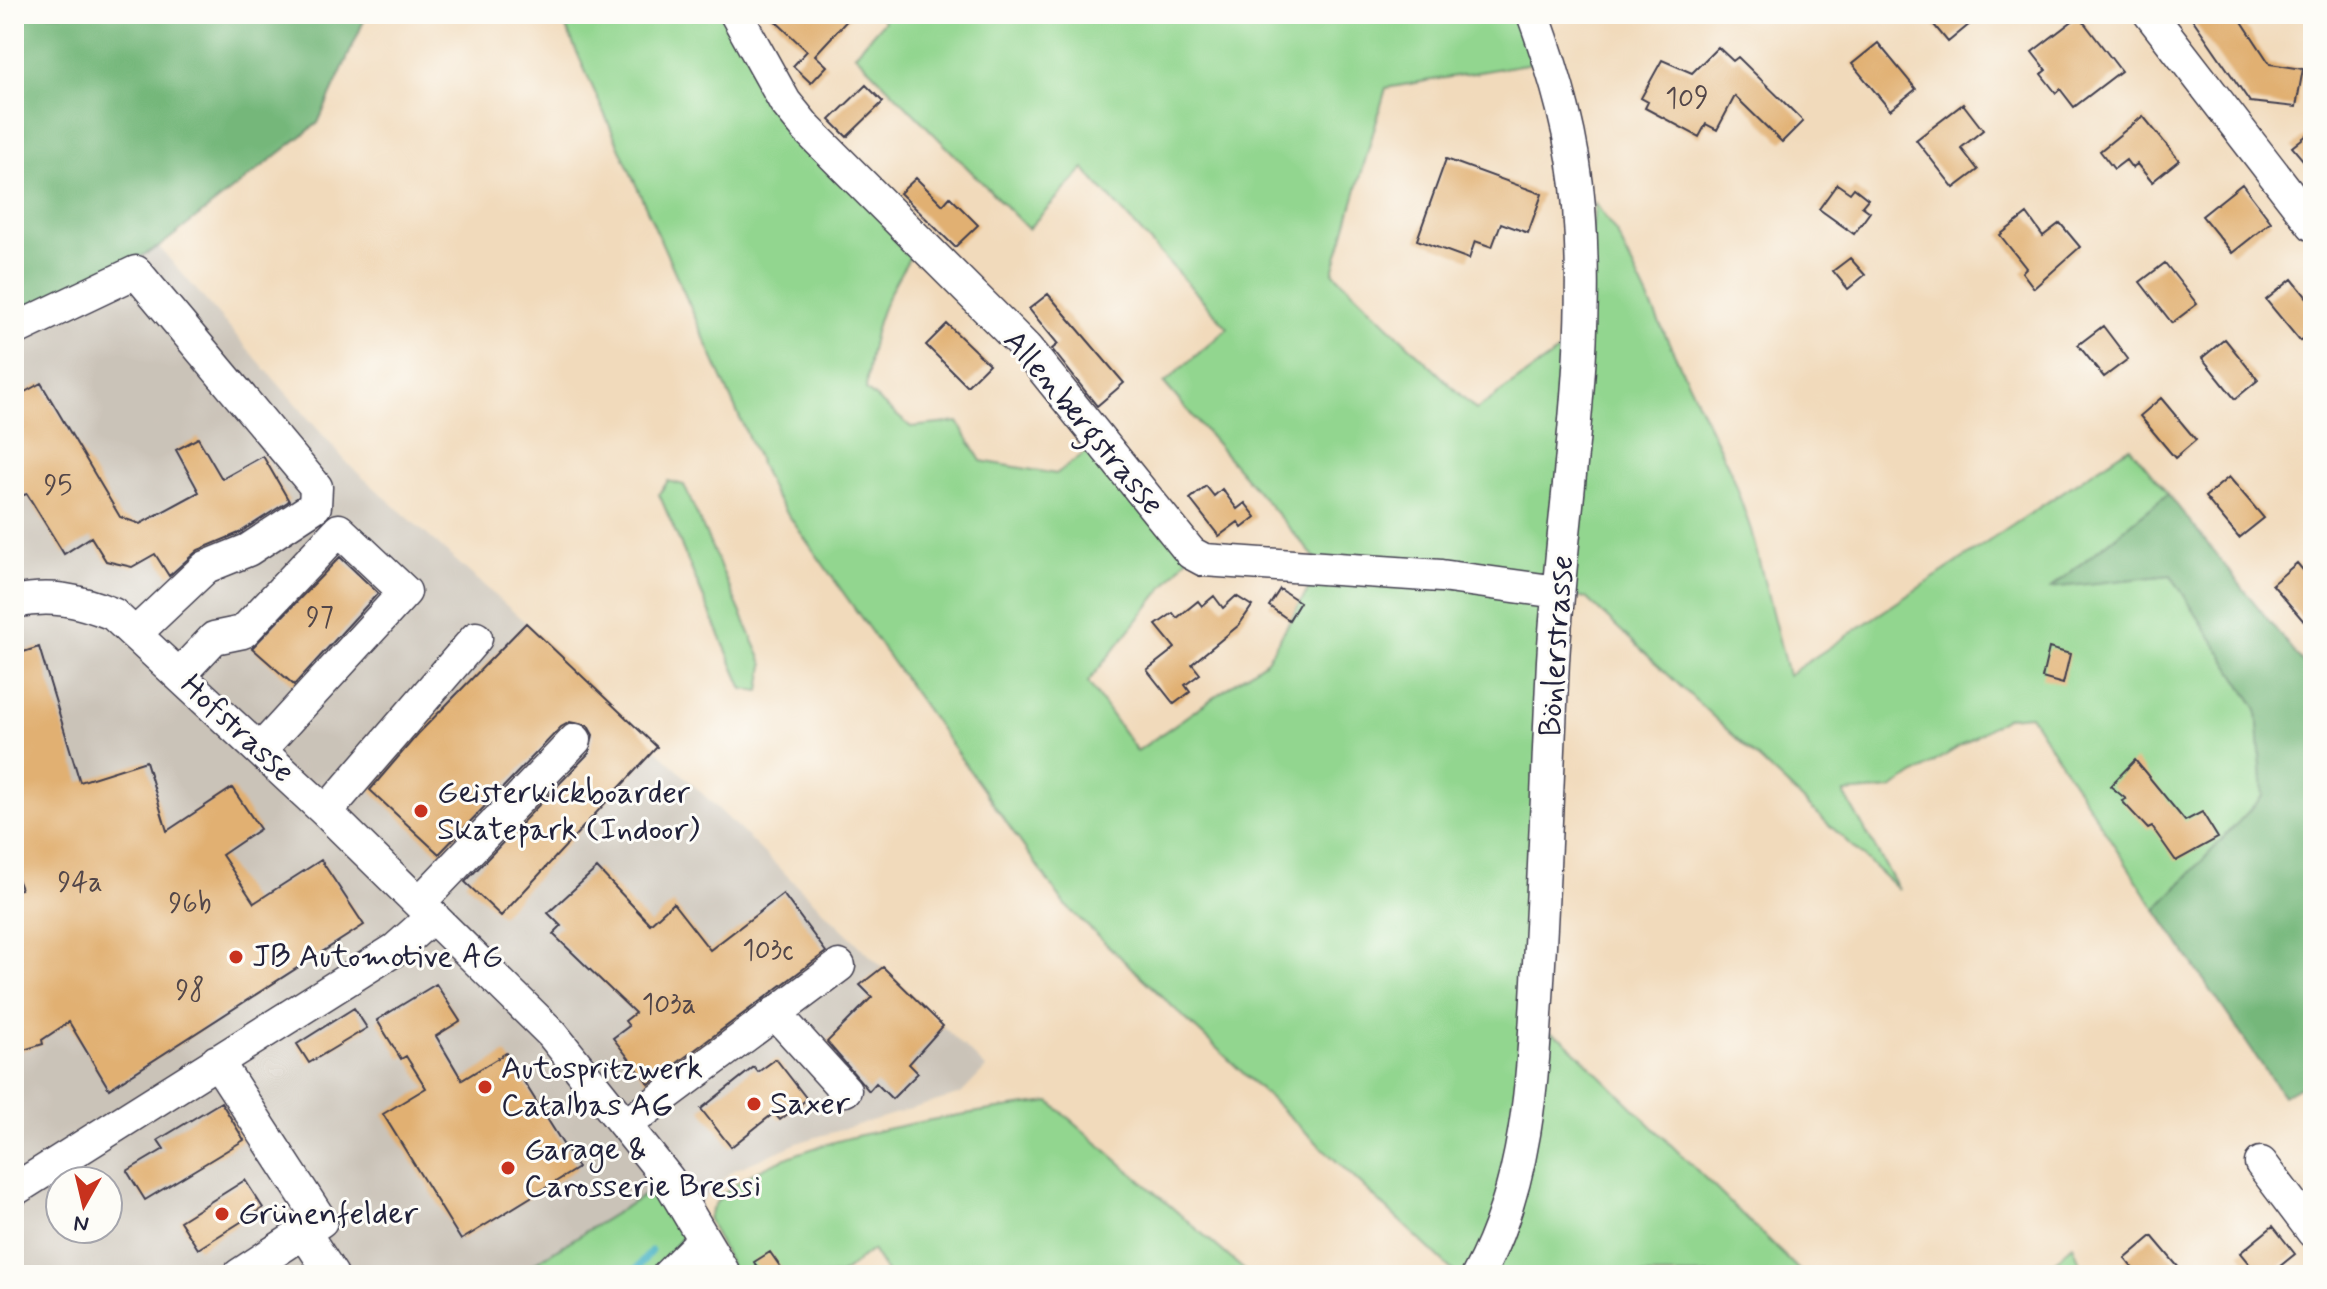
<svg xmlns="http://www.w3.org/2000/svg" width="2327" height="1289" font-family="Mynerve,sans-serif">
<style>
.industrial{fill:#cac3b8;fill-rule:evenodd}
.green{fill:#92d68f;stroke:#5a7c65;stroke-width:2}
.forest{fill:#75b77a;stroke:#4c6c5a;stroke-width:2}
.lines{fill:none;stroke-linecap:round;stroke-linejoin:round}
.stream{stroke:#47b2c4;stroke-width:7}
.building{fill:#e1b072}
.minor-casing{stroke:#413e4e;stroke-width:35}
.minor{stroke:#fff;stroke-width:32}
.poi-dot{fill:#c8321e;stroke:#fdfcf7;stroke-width:3}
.labels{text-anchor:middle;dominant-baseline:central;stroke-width:6;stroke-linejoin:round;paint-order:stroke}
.number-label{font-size:28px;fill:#524649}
.street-label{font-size:32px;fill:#22223b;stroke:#fdfcf7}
.poi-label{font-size:32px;fill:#22223b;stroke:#fdfcf7;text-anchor:start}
</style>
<rect width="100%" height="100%" fill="#fdfcf7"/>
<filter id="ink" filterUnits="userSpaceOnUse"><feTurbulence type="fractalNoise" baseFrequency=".0125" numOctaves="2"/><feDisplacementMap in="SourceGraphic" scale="16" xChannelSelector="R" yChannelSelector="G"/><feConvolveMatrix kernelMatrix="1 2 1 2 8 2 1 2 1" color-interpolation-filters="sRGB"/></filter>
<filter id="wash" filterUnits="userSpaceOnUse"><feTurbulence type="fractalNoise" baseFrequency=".006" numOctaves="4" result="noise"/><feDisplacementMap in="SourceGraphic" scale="32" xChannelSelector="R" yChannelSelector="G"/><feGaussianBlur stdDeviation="1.8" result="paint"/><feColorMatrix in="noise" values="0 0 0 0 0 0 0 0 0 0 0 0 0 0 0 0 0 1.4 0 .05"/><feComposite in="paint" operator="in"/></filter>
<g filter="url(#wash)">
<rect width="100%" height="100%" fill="#f1dabb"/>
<path class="industrial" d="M159,247L350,466L526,623L986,1068L961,1094L800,1142L732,1171L696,1207L710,1236L683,1237V1229L658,1187L515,1275H14V321ZM60,1181H108V1229H60Z"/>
<path class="green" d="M560,14H736L752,47L920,242C884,295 871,326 866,390L911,427L958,422L981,461L1056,474L1101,441L1191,553L1088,682L1137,751L1267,660L1322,566L1164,383L1228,328L1084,169L1028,229L855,54L884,21L878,14H1533L1550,60L1386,88L1333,272L1476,410L1580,336L1595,203L1617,234L1730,470L1751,530L1788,675L2130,447L2168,494L2052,587L2171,575L2257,709L2263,796L2156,910L2030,715L2007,717L1891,789L1844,793L1899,890L1586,598L1558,592L1535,1026L1563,1039L1804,1275H1457L1065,905L774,495Z
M668,481L684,485L764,665L760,691L743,689L659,494Z
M1050,1102L1250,1275H888L872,1250L840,1275H735L708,1218C732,1142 978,1111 1050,1102Z
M658,1187L683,1229C683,1249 666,1261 653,1275H515Z
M2073,1245L2085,1275H2040Z"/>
<path class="forest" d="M14,14H367L318,123L159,247L14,321Z
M2168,494L2313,676V1079L2283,1096L2156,910L2263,796L2257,709L2171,575L2051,588Z"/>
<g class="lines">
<path class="stream" d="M632,1275L651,1251"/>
</g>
<g id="blocks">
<path class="building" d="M768,14H853L815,55L827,66L811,83L793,66L807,51Z
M1925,14H1982L1948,42Z
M2189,14H2237L2270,64L2303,69L2296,107L2250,102Z
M2079,16L2121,71L2074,107L2060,89L2056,93L2049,84L2041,74L2046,70L2032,52Z
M1878,43L1916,89L1890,110L1852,64Z
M1718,47L1733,61L1738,57L1803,121L1782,142L1735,96L1717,130L1706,124L1699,137L1645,108L1648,102L1641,98L1662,60L1692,73Z
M866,85L883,102L847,137L830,120Z
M1963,104L1983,130L1961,148L1978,170L1954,188L1916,140Z
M2143,116L2179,160L2152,182L2137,164L2132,168L2126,160L2114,169L2100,151Z
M2313,130V172L2292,147Z
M1446,159L1542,194L1528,233L1501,223L1492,247L1475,241L1469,259L1417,240Z
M916,178L943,205L950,197L978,225L955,247L900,193Z
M1837,184L1850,193L1854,188L1868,199L1862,206L1870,212L1854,234L1819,209Z
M2242,184L2271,222L2232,253L2202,216Z
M2027,214L2043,236L2060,223L2080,247L2034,288L2022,272L2026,268L2000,235Z
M1850,258L1865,275L1848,289L1833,271Z
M2165,263L2197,304L2172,323L2140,282Z
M2292,279L2313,305V331L2300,341L2266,300Z
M1048,294L1124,383L1097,406L1052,349L1058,344L1029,309Z
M947,324L989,364L967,386L926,345Z
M2103,326L2128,359L2104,377L2078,345Z
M2225,339L2258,380L2235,399L2202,358Z
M41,383L120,517L140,524L199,492L176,450L198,438L222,479L263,456L289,501L239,533L198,550L169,576L155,554L132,567L106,561L91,537L64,554L27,494L14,498V398Z
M2161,398L2196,440L2175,458L2140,416Z
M2229,477L2264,518L2239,538L2205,497Z
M1206,486L1214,496L1222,489L1237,509L1245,503L1256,517L1242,528L1238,522L1219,536L1190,499Z
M340,557L378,593L294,685L252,648Z
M2297,563L2313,582V632L2272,584Z
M1280,589L1300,602L1289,620L1269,606Z
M1214,596L1223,608L1236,596L1252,606L1239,625L1192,664L1200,674L1185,685L1190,692L1174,704L1147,670L1175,648L1156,625L1173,613L1177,618L1198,601L1202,606Z
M526,623L657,747L501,916L465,882L589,753L593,735L588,726L570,722L561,727L439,854L370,790L418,734Z
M39,647L80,782L146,761L167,831L232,788L260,829L222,855L254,903L321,860L364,925L109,1089L69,1022L42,1040L43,1044L14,1053V890L21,889L14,871V655Z
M2049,648L2070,654L2063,684L2042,678Z
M2135,760L2185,821L2202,812L2218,838L2176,861L2152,827L2148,829L2122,801L2126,799L2110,786Z
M597,868L650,924L673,903L710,950L783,894L826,952L649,1084L613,1038L629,1026L625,1021L635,1013L553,934L561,926L548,913Z
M883,967L943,1026L909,1064L918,1073L892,1099L876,1083L869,1091L827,1042L872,997L860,985Z
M436,984L460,1021L436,1036L462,1080L506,1053L578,1168L461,1240L383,1114L426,1088L406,1056L401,1059L377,1020Z
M354,1008L367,1028L309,1063L297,1044Z
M776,1059L807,1099L780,1120L774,1113L731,1147L701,1109L754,1067L758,1072Z
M221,1102L244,1140L145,1200L127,1171L164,1149L158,1140Z
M245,1180L263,1208L198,1249L180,1221Z
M2273,1226L2295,1254L2269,1275H2258L2240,1253Z
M2152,1236L2185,1275H2138L2125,1259Z
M770,1252L786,1275H762L754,1262Z"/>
</g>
</g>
<g filter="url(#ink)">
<use href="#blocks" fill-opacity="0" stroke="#413e4e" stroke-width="2"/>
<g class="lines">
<g class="minor-casing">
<path id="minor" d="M736,14L785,102L807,129L1026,348L1191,553L1204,560L1441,576L1558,592
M2150,14L2313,225
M14,330L136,272L316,487L315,506L248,550L206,567L135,634
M14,602C51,594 78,600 113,614L326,812L552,1034L668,1179L725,1275
M179,675L214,638L243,632L339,530L405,592L260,750
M326,812L476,638
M420,902L575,740
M775,1013L845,1090
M217,1061L321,1221L239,1275
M627,1124L839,966
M2261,1163L2313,1232
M14,1190L396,949L433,916
M304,1232L332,1275
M668,1275L703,1240
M1478,1275C1530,1179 1533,1069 1539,963C1545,862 1548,762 1553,661C1562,510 1591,359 1579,207C1574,139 1556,77 1533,14"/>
</g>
<use href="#minor" class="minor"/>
</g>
</g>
<g class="poi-dot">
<circle cx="421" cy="811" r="8"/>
<circle cx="236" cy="957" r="8"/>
<circle cx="485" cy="1087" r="8"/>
<circle cx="754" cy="1104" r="8"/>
<circle cx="508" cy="1168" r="8"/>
<circle cx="222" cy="1214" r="8"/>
</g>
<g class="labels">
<g class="number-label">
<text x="1687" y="99">109</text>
<text x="58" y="486">95</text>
<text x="320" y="618">97</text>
<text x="80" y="883">94a</text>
<text x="190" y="904">96b</text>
<text x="768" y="951">103c</text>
<text x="190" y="991">98</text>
<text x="669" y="1005">103a</text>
</g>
<g class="street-label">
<text transform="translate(1083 423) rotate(50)">Allenbergstrasse</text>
<text transform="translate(1557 646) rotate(-86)">Bönlerstrasse</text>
<text transform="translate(237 729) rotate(43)">Hofstrasse</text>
</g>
<g class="poi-label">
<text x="437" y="793">Geisterkickboarder<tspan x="437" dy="37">Skatepark (Indoor)</tspan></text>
<text x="252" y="957">JB Automotive AG</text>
<text x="501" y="1069">Autospritzwerk<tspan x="501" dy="37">Catalbas AG</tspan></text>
<text x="770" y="1104">Saxer</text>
<text x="524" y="1150">Garage &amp;<tspan x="524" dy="37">Carosserie Bressi</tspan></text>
<text x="238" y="1214">Grünenfelder</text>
</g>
</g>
<rect width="2327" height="1289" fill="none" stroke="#fdfcf7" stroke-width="48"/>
<g transform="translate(84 1205) rotate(188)"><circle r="38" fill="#fdfcf7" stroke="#a5a5ac" stroke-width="2"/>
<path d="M0-6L14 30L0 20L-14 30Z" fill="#c8321e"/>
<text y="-12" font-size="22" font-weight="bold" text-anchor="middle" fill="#22223b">N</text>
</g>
</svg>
